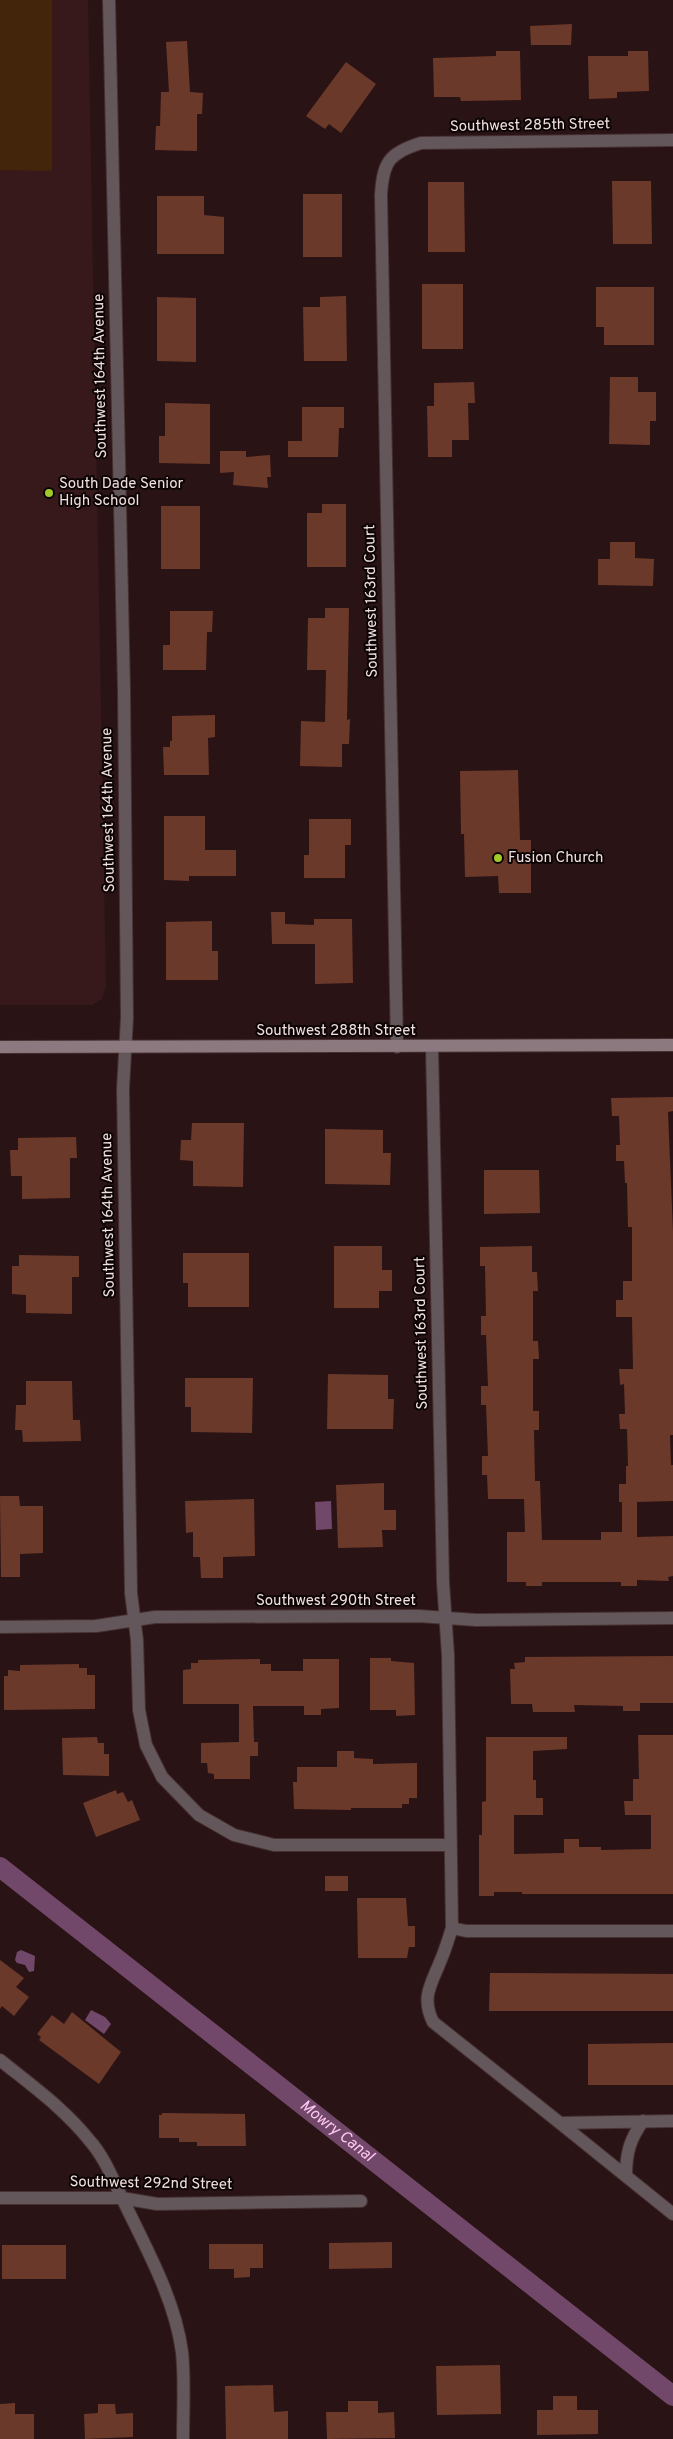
<svg xmlns="http://www.w3.org/2000/svg" width="673" height="2439" font-family="Overpass,sans-serif">
<style>
.built{fill:#37191b}
.green{fill:#42250b}
.water{fill:#72486a}
.lines{fill:none;stroke-linecap:round;stroke-linejoin:round}
.canal{stroke:#72486a;stroke-width:20}
.building{fill:#6b392a}
.street-casing{stroke:#463031;stroke-width:14}
.secondary-casing{stroke:#463031;stroke-width:14}
.street{stroke:#63575b;stroke-width:12}
.secondary{stroke:#8c787f;stroke-width:12}
.poi-dot{fill:#a2c928;stroke:#0c0404;stroke-width:2}
.labels{text-anchor:middle;dominant-baseline:central;stroke-width:4;stroke-linejoin:round;paint-order:stroke}
.street-label{font-size:15px;fill:#f1e0e0;stroke:#0c0404}
.poi-label{font-size:15px;fill:#f1e0e0;stroke:#0c0404;text-anchor:start}
.water-label{font-size:16px;font-style:italic;fill:#fdc7f2;stroke:#0c0404}
</style>
<rect width="100%" height="100%" fill="#2a1315"/>
<path class="built" d="M0,0H88L106,986L102,999L92,1005H0Z"/>
<path class="green" d="M0,0H52V171L0,170Z"/>
<path class="water" d="M331,1501L332,1529L316,1530L315,1502Z
M21,1950L35,1956L34,1971L29,1972L25,1965L17,1963L15,1960L17,1952Z
M91,2010L105,2017L111,2024L104,2034L85,2020Z"/>
<g class="lines">
<path class="canal" id="s1" d="M0,1867L673,2396"/>
</g>
<path class="building" d="M572,24L571,45H531L530,26Z
M187,41L190,92L203,93L202,114H197V151L155,150L156,126H160L161,92H169L166,42Z
M496,51H520L521,100L461,101L460,97H434L433,58L496,56Z
M628,51H648L649,91L617,92V98L589,99L588,56H628Z
M346,62L376,84L341,133L329,124L325,129L306,116Z
M612,181H651L652,244H613Z
M428,182H464L465,252H428Z
M303,194H342V257H303Z
M157,196H204V215L224,217V254H157Z
M422,284H463V349H422Z
M596,287H654V345H604V327H596Z
M346,296L347,361H304L303,307H320V297Z
M157,297L196,298V362L157,361Z
M610,377H638V392H656V421H650V445L609,444Z
M474,382L475,403H468L469,440H452V457H428L427,406H434V383Z
M165,403L210,404V464L159,463V436H165Z
M302,407H344V428H339L338,457H288V441H302Z
M220,451H246V457L270,455L271,477H267L268,488L233,485L234,472L220,473Z
M322,504H346V567H307V513H322Z
M161,506H200V569H161Z
M610,542H635V558L654,559L653,586L598,585V559H610Z
M325,608H349L347,720L350,719L349,744H342V767L300,766L301,721L325,722L326,670H307L308,618H325Z
M170,611H213L212,632H207L206,670H163V645H170Z
M215,715V737L208,738L209,775H164L163,747H170V741H172V716Z
M518,770L520,840H531V893H499L498,876L465,877L464,834H461L460,771Z
M164,816H205V850H236V876H189V881L164,880Z
M309,819H351V845H345V878H304V855H309Z
M271,912H285V924L314,925V919H352L353,983L315,984V944H272Z
M212,921V951H218V980H166V922Z
M673,1097V1111L668,1112L673,1232V1435H670L671,1465H673V1501L637,1502V1537L673,1536V1576L668,1577L669,1581L637,1580V1586H621V1582H542V1586H526V1582H507V1532H525L524,1499H488L487,1475H482V1456H488L486,1405H481V1386H488L486,1335H481V1316H486L485,1266H480V1247L532,1246V1272H537L538,1291H533V1341H538L539,1359H533V1411H539V1430H534L535,1481H540L542,1540H601V1532H622V1502H619V1484H626V1466H628L627,1429H620L619,1414H625L624,1384L620,1385L619,1369H633L632,1317H616V1300H623V1281H632V1227H628L627,1183H625L624,1161H616V1145H620L619,1116H612L611,1098Z
M192,1123H244L243,1187L193,1186V1161L180,1160L181,1140H191Z
M325,1129L383,1130V1153H391L390,1185L325,1184Z
M76,1137L77,1158H70V1198L22,1199V1176H11L10,1150H18V1138Z
M484,1170H539L540,1213L484,1214Z
M334,1246H382V1270H392V1291H379V1308H334Z
M183,1253H249V1307H188V1283H183Z
M19,1255L79,1256V1277H72V1314L26,1313V1295L12,1294V1266H19Z
M328,1374L388,1375V1399H394L393,1429H327Z
M185,1378H253L252,1433L191,1432V1407H185Z
M26,1381H72L73,1420H80L81,1441L23,1442L22,1430H15L16,1405H26Z
M384,1483V1510H396V1530H382L383,1547L338,1548L336,1485Z
M0,1496H19L20,1506H43V1553L20,1554V1577H1Z
M254,1499L255,1556L223,1557V1578H201L200,1557H193V1532L186,1533L185,1501Z
M673,1656V1703H640V1711H623V1706L574,1705L575,1712H533L532,1704H511L510,1669H515L514,1663L525,1662V1657Z
M370,1658H391V1661L414,1663L415,1715L396,1716V1710H370Z
M260,1659V1664H271V1671H303V1659H339V1708L321,1709V1715H304V1706H253L254,1742H258V1756H250V1779H214V1774L208,1773L207,1763H201V1743L239,1742V1704H183V1670L191,1669V1663H198V1660Z
M79,1664V1668H87V1675H95V1709L4,1710V1676H8V1670L20,1671V1665Z
M638,1735H673V1894H522V1892H494V1896H479V1835H482V1802L486,1801V1737H567V1749L533,1751V1780H536V1798H543V1815H514V1854L564,1853V1839H579V1847H601V1850L651,1849V1815H625L624,1801H633V1779H639Z
M97,1737L98,1743H104V1754H109V1776L63,1775L62,1738Z
M337,1751H354V1758L373,1759V1764L417,1763V1798H409V1804H402V1808H351V1810L294,1809L293,1782H297V1767H337Z
M116,1790L117,1794L123,1792L128,1802L132,1800L140,1820L96,1837L83,1803Z
M325,1876H348V1891H325Z
M357,1898H406L408,1926H415V1947H409L407,1958H358Z
M0,1960L24,1978L16,1987L29,1997L14,2016L2,2006L0,2009Z
M490,1973L673,1974V2011H489Z
M72,2012L121,2052L99,2084L39,2040L41,2037L37,2034L52,2015L64,2024Z
M673,2043V2085H588V2044Z
M162,2113L245,2114L246,2146H197V2142H179V2138H159V2115H162Z
M392,2242V2268L329,2269V2243Z
M209,2244H263V2268H250V2277L234,2278V2269H209Z
M2,2245H66V2279H2Z
M500,2365L501,2414L437,2415L436,2366Z
M273,2385L274,2412L288,2411V2439H226L225,2386Z
M553,2396H577V2410H598V2434L537,2435V2410H553Z
M348,2401H378V2413L394,2412L395,2438L327,2439L326,2412H348Z
M15,2403V2414H34V2439H0V2404Z
M98,2404H115L116,2414L133,2413V2437L85,2439L84,2414L98,2413Z"/>
<g class="lines">
<g class="street-casing">
<path id="street" d="M109,0L124,690L127,1018L123,1089L131,1593L137,1640L139,1710L146,1745L162,1777L199,1815L234,1835L274,1845H450
M397,1047L381,195C383,162 389,153 421,143L673,140
M432,1047L443,1582L448,1655L452,1928
M0,1627L96,1626L155,1617L419,1616L476,1620L673,1618
M673,1931H466L452,1928C448,1940 445,1951 440,1962C431,1985 421,1997 433,2022L560,2123L673,2121
M0,2060C31,2085 65,2109 90,2141C105,2158 113,2180 123,2200C146,2248 175,2299 182,2352C185,2380 183,2410 183,2439
M560,2123L673,2214
M626,2176C626,2153 630,2139 643,2121
M0,2198H122L157,2204L361,2201"/>
</g>
<g class="secondary-casing">
<path id="secondary" d="M0,1047L673,1045"/>
</g>
<use href="#street" class="street"/>
<use href="#secondary" class="secondary"/>
</g>
<g class="poi-dot">
<circle cx="49" cy="493" r="5"/>
<circle cx="498" cy="858" r="5"/>
</g>
<g class="labels">
<g class="street-label">
<text transform="translate(530 126) rotate(-1)">Southwest 285th Street</text>
<text transform="translate(101 376) rotate(-91)">Southwest 164th Avenue</text>
<text transform="translate(372 601) rotate(-91)">Southwest 163rd Court</text>
<text transform="translate(109 810) rotate(-91)">Southwest 164th Avenue</text>
<text x="336" y="1031">Southwest 288th Street</text>
<text transform="translate(109 1215) rotate(-91)">Southwest 164th Avenue</text>
<text transform="translate(422 1333) rotate(-91)">Southwest 163rd Court</text>
<text x="336" y="1601">Southwest 290th Street</text>
<text transform="translate(151 2184) rotate(1)">Southwest 292nd Street</text>
</g>
<g class="poi-label">
<text x="59" y="484">South Dade Senior<tspan x="59" dy="17">High School</tspan></text>
<text x="508" y="858">Fusion Church</text>
</g>
<g class="water-label">
<text stroke="none"><textPath href="#s1" startOffset="428">Mowry Canal</textPath></text>
</g>
</g>
</svg>
